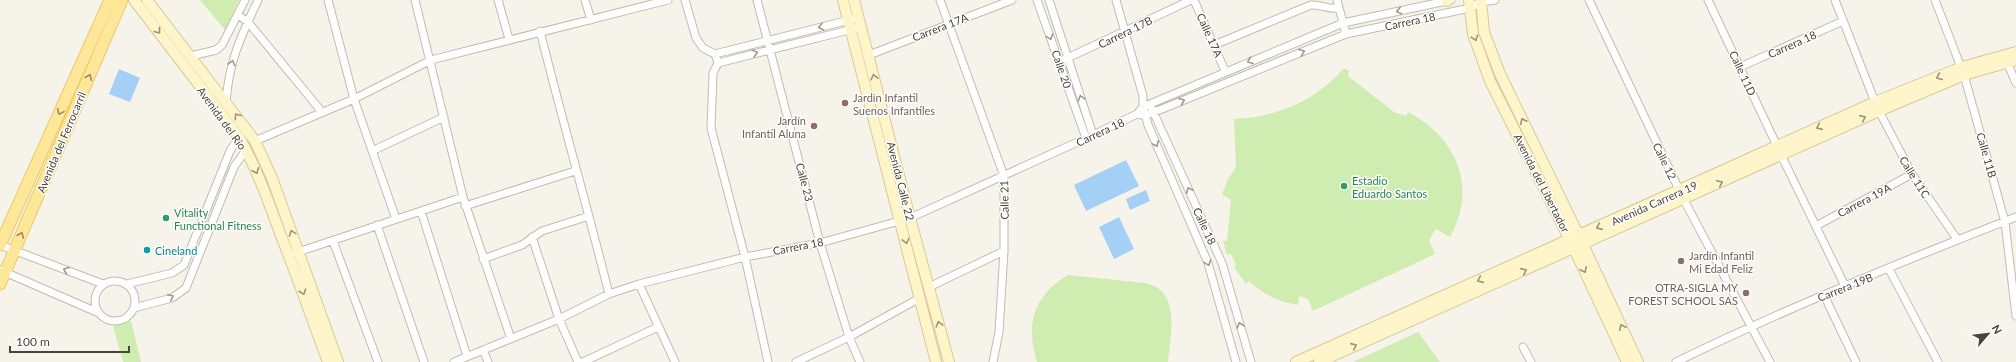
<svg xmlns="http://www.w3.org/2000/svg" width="2016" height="362" font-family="Lato,sans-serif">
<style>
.green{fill:#cfedb1}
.water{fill:#a4d0f6}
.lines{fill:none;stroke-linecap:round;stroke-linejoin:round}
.street-casing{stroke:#c2bcac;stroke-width:9}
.secondary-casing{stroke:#d9ca97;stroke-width:12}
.primary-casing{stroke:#ecc962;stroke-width:13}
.street{stroke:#fff;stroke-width:7}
.secondary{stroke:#fff5cb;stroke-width:10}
.primary{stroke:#ffe79a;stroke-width:11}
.oneway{stroke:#9c9891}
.oneway2{stroke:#9c947a}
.oneway3{stroke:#9c8d64}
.education-dot{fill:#8d6e63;stroke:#fff;stroke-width:1.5}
.leisure-dot{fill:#2e9e5b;stroke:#fff;stroke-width:1.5}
.culture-dot{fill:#0f9aa8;stroke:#fff;stroke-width:1.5}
.labels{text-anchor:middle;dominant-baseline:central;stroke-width:3;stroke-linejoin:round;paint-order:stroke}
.street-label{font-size:11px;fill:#4b4437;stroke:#fff}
.education-label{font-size:11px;fill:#785e54;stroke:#fff;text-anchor:start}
.leisure-label{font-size:11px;fill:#27864d;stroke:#fff;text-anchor:start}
.culture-label{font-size:11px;fill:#0d838f;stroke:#fff;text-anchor:start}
</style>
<rect width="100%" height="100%" fill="#f6f3ea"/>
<path class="green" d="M200,0H239L225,30Z
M1344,68L1349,71L1348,76L1394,112L1406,116L1408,112C1457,138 1478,187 1450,237L1436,229L1429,240L1435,254L1313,311L1308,299L1299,296L1298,305C1278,302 1264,295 1249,281L1246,284L1234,267L1236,265L1231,254L1227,255L1223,241H1227L1231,200L1222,194L1228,179L1236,167L1234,119C1277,117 1316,101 1344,68Z
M1068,275L1145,283C1182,290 1170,336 1168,362H1037C1025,324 1034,295 1068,275Z
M131,321L141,362H123L113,326Z
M1418,332L1440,362H1353Z"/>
<path class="water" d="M119,69L140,78L130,102L109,94Z
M1126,160L1139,186L1086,211L1074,185Z
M1146,190L1150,201L1130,210L1126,199Z
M1119,217L1134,249L1114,259L1099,227Z"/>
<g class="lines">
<g class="street-casing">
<path id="street" d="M328,0L354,99L396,219
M415,0L463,197L511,339
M498,0L509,39
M585,0L591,20
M685,0L696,38L703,48L715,54L718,63L713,73L711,128L745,257L768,362
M757,0L820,243L849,337L860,362
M940,0L1004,176V251L999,332L993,362
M1037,0L1086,138
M1049,0L1093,135
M1116,0L1143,96V107L1148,125L1208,263L1236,362
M1194,0L1225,71
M1337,0L1346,34
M1589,0L1684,200L1770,362
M1708,0L1777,146
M1835,0L1875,102
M1935,0L1964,75L2005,222L2016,316
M238,15L248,22L322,112
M540,31C562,119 587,206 609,294
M1214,45L1311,5C1321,4 1328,10 1339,8
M715,54L853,19
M869,55L1012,0
M191,56L216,50L222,45L245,0
M1059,62L1191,0
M2007,62L2016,83
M718,63L861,27
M1740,67L1843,21
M226,102C229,61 241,36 258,0
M1152,109L1222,263L1251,362
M1879,111L1912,174L1957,239
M1141,115H1146L1162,109L1346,34L1470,8L1481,2L1495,0
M255,141L354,99L431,60L668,0
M372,151L444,117
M1781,155L1845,286
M465,206L575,171
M421,211L467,356
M377,225L424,362
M1816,226L1912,174
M532,237L559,319L578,362
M333,241L378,362
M0,245L103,284
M295,253L463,197
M483,259L522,245L542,231L589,216
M1889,269L1938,362
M0,270L99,313
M95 301a20 20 0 1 1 40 0a20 20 0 1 1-40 0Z
M127,284L172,273L184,265L230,151L239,137
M639,284L675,362
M929,287L1004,251
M1824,295L1856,362
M134,308L172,298L186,288L234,167L246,150
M1523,347L1531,362
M483,350L488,362
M454,362L559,319L609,294L639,284L745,257L820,243L910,218L1093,135L1137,114L1143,107L1343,23L1451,0
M583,362L658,327
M796,362L849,337L920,298
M1676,362C1787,308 1901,262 2016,217"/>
</g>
<g class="secondary-casing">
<path id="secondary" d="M134,0L239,137C256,167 268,200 280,233C297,276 312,319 328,362
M147,0L255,141L272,178L338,362
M843,0L936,362
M854,0L910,218L949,362
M1469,0L1473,34L1490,81L1570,240L1627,362
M1481,0L1484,32L1500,74L1579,236L1638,362
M1447,1L1448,0
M1296,362L1875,102L1962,67L2016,52
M1319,362L1879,111L1964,75L2016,60"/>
</g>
<g class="primary-casing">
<path id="primary" d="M0,245L110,0
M0,284L122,0"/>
</g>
<use href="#street" class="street"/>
<use href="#secondary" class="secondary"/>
<use href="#primary" class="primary"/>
</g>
<defs><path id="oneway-chevron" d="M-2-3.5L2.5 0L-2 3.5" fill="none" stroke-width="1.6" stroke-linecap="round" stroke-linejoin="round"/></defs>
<g class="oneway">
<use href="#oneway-chevron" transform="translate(1399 11) rotate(168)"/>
<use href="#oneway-chevron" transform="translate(821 27) rotate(166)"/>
<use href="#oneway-chevron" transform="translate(1050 37) rotate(70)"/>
<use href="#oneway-chevron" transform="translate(1302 52) rotate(-22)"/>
<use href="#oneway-chevron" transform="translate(755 53) rotate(-15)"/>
<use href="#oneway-chevron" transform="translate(1250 61) rotate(158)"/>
<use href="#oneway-chevron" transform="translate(232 63) rotate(-76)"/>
<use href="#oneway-chevron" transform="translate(1081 98) rotate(-107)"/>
<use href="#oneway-chevron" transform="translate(1182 101) rotate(-22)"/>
<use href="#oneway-chevron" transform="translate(1156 144) rotate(66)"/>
<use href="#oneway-chevron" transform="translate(1189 190) rotate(-115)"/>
<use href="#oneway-chevron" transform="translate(1208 263) rotate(70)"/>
<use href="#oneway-chevron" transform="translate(66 270) rotate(-159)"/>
<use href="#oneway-chevron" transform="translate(171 297) rotate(-25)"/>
<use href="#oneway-chevron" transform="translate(1240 325) rotate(-106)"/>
</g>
<g class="oneway2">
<use href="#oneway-chevron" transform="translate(158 31) rotate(52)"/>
<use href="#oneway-chevron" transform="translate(1475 38) rotate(72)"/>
<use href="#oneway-chevron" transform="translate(874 77) rotate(-104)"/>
<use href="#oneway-chevron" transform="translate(1939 77) rotate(158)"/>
<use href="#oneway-chevron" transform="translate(237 116) rotate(-126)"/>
<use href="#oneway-chevron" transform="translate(1863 118) rotate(-24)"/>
<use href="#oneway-chevron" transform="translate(1523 121) rotate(-116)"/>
<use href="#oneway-chevron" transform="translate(1819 127) rotate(156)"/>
<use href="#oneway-chevron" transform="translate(256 171) rotate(66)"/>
<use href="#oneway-chevron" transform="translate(1720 183) rotate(-25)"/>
<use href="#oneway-chevron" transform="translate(1599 227) rotate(156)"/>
<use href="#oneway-chevron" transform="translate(292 233) rotate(-110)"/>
<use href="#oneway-chevron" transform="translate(906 241) rotate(76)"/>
<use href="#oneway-chevron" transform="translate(1584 270) rotate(65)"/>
<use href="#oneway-chevron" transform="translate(1524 271) rotate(-24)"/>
<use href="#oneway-chevron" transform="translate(1480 280) rotate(156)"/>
<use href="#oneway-chevron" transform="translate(303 292) rotate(71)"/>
<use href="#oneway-chevron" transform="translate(939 324) rotate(-105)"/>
<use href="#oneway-chevron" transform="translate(1622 327) rotate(-115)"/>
<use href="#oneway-chevron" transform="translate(1354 346) rotate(-24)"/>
</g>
<g class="oneway3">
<use href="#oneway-chevron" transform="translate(89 77) rotate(-67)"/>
<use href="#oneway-chevron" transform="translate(60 112) rotate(114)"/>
<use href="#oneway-chevron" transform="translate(21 235) rotate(-67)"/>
</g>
<g class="education-dot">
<circle cx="845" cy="103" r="4"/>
<circle cx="814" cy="126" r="4"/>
<circle cx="1681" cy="261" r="4"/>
<circle cx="1746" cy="293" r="4"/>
</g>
<g class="leisure-dot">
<circle cx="1344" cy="186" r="4"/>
<circle cx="166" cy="218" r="4"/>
</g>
<circle class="culture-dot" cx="147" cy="250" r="4"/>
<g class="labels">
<g class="street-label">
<text transform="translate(1410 21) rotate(-12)">Carrera 18</text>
<text transform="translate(940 27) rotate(-21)">Carrera 17A</text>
<text transform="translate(1125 32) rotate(-26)">Carrera 17B</text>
<text transform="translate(1210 35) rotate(66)">Calle 17A</text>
<text transform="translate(1792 44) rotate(-24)">Carrera 18</text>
<text transform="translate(1062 69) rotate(71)">Calle 20</text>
<text transform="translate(1743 73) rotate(65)">Calle 11D</text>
<text transform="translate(222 118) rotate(54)">Avenida del Río</text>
<text transform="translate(1100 132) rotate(-25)">Carrera 18</text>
<text transform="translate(61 142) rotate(-67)">Avenida del Ferrocarril</text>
<text transform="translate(1987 155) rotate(74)">Calle 11B</text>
<text transform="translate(1665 161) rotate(64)">Calle 12</text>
<text transform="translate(1915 177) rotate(58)">Calle 11C</text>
<text transform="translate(901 181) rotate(76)">Avenida Calle 22</text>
<text transform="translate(805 182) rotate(75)">Calle 23</text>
<text transform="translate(1542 183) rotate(63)">Avenida del Libertador</text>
<text transform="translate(1004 200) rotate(-91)">Calle 21</text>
<text transform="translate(1864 200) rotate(-28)">Carrera 19A</text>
<text transform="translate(1654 203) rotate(-24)">Avenida Carrera 19</text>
<text transform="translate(1205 226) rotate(65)">Calle 18</text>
<text transform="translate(798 246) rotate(-11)">Carrera 18</text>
<text transform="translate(1845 287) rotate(-22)">Carrera 19B</text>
</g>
<g class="education-label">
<text x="853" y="97">Jardín Infantil<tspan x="853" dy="13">Suenos Infantiles</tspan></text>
<text x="806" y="120" text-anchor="end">Jardín<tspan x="806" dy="13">Infantil Aluna</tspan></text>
<text x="1689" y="255">Jardín Infantil<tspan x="1689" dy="13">Mi Edad Feliz</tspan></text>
<text x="1738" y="287" text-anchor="end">OTRA-SIGLA MY<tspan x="1738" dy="13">FOREST SCHOOL SAS</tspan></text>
</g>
<g class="leisure-label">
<text x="1352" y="180">Estadio<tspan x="1352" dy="13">Eduardo Santos</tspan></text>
<text x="174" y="212">Vitality<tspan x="174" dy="13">Functional Fitness</tspan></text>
</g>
<g class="culture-label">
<text x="155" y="250">Cineland</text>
</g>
</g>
<g transform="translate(1988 334) rotate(62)" stroke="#ffffff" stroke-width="3" paint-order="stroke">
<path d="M0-3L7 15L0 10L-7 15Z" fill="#4b4437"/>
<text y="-6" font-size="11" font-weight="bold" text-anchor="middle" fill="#4b4437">N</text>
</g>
<path d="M10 346v6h119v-6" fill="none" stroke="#4b4437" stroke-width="2"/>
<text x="16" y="346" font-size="12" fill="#4b4437" stroke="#ffffff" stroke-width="3" paint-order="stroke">100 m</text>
</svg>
